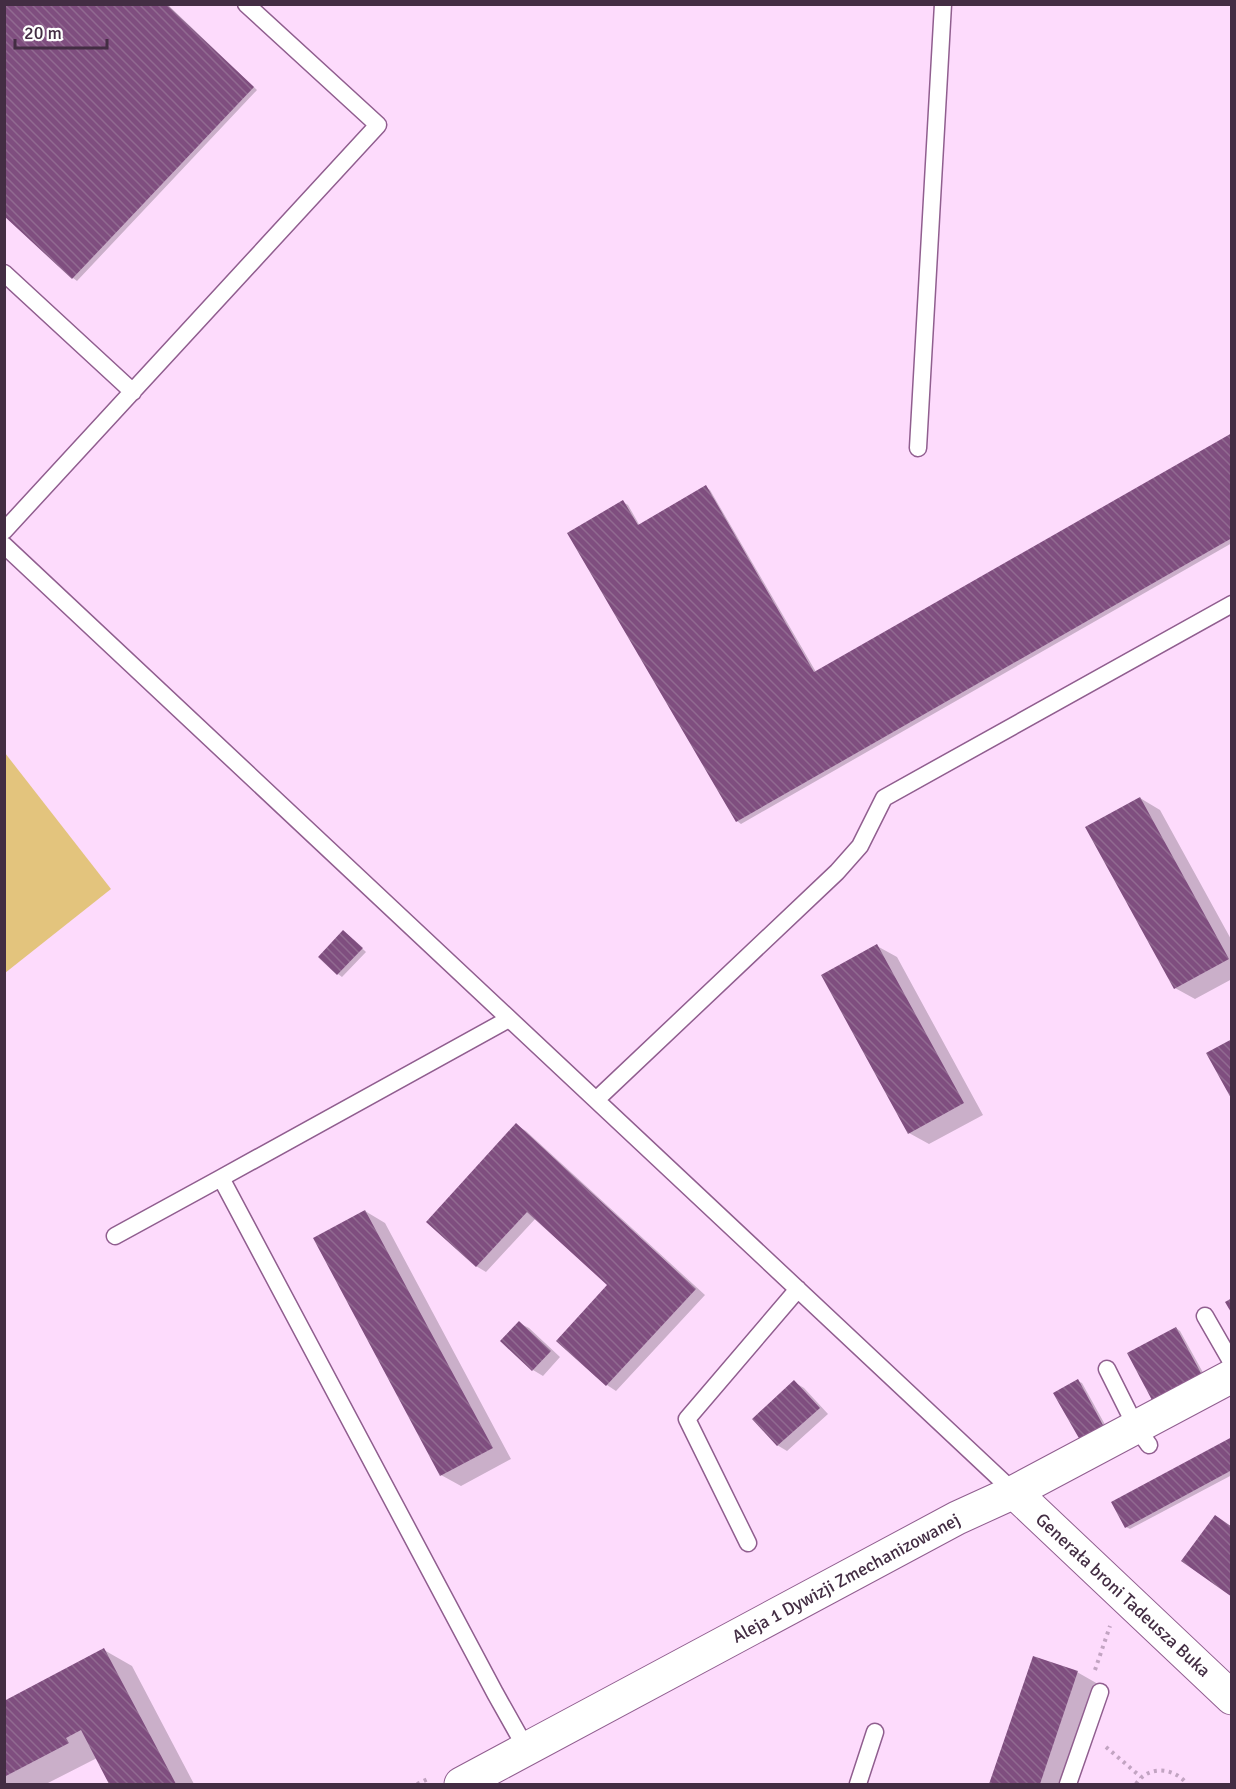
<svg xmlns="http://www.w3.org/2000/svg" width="1236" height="1789" font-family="Signika,sans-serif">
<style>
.garden{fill:#e3c47d}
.shadow{fill:#0003}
.building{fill:url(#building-back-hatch)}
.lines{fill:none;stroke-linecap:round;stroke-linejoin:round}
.service-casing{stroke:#905e8f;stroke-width:19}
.minor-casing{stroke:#905e8f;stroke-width:35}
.path{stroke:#c2a4c2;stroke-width:4;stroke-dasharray:3 4.5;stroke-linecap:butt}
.service{stroke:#fff;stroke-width:16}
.minor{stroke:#fff;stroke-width:33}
.labels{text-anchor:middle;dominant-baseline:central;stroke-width:6;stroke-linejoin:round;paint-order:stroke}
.street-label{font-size:18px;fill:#432d43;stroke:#fff}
</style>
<defs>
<pattern id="building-back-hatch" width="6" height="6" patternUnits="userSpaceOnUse" patternTransform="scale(1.5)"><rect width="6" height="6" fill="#7f4e7f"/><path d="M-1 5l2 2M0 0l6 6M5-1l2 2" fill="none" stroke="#916a91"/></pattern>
</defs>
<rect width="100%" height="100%" fill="#fddbfc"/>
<path class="garden" d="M5,753L111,889L5,973H4Z"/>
<path class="shadow" d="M4,4H167L257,90L77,281L73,278Z
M1232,435V543L741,824L737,821L623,502L628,505L640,526L706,487L710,490L816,672Z
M1140,798L1160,810L1232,941V979L1195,999L1175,988Z
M348,935L366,952L342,977L338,974Z
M877,946L897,957L983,1115L929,1144L909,1133Z
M516,1125L526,1131L705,1295L616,1391L607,1385L609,1285L536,1218L486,1272L476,1266Z
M365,1211L385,1223L511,1459L461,1486L441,1475Z
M519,1323L529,1328L560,1357L543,1376L533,1370L502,1341Z
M1176,1328L1180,1331L1206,1378L1159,1403Z
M1078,1381L1082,1383L1108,1430L1081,1439Z
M794,1382L804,1388L828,1414L787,1451L777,1445Z
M1232,1439V1475L1130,1529L1126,1527Z
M104,1650L132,1666L194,1784H111L97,1758L46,1784H4V1702Z
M1034,1658L1077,1672L1105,1688L1072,1784H991Z"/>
<path class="building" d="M4,4H166L254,87L72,279L4,216Z
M1232,433V538L736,822L567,533L623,500L638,525L706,485L814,672Z
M1140,797L1229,959L1174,989L1085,827Z
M343,930L363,948L337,975L318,957Z
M877,944L964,1103L908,1134L821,975Z
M1232,1039V1100L1206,1053Z
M516,1123L696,1289L606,1386L556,1341L607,1285L527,1212L476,1267L426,1222Z
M365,1210L493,1448L440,1476L313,1238Z
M1232,1298V1314L1225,1302Z
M519,1321L551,1351L532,1371L500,1341Z
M1176,1327L1202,1375L1153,1402L1127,1353Z
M1078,1379L1104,1427L1080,1440L1053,1393Z
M794,1380L820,1408L777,1446L752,1419Z
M1232,1437V1470L1125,1528L1111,1502Z
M1215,1515L1232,1527V1597L1181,1561Z
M104,1648L176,1784H109L81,1730L66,1738L69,1743L4,1777V1701Z
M1033,1656L1078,1671L1040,1784H989Z"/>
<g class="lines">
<g class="service-casing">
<path id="service" d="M4,273L133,392
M918,448L943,4
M4,531L378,125L246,4
M4,545L1014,1492
M509,1019L221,1178L495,1693L527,1750
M596,1100L837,872L860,846L884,798L1232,604
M115,1236L221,1178
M1205,1316L1232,1363
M1107,1369L1136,1427L1149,1445
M748,1543L687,1419L798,1289
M858,1784L875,1732
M1068,1784L1100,1692"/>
</g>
<g class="minor-casing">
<path id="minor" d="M1014,1492L1232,1698
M461,1784L957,1518L1014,1492L1232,1376"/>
</g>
<path class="path" d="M1095,1670L1110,1626
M1106,1747L1141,1777
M417,1784L430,1778
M1136,1784C1148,1765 1174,1767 1187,1784"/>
<use href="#service" class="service"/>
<use href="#minor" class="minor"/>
</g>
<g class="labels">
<g class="street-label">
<text transform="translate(846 1578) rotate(-28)">Aleja 1 Dywizji Zmechanizowanej</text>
<text transform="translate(1123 1595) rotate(43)">Generała broni Tadeusza Buka</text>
</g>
</g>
<rect width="1236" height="1789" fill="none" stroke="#432d43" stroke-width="12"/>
<path d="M15 39v9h92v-9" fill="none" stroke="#432d43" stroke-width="3"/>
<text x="24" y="39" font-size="18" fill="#432d43" stroke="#ffffff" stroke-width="4.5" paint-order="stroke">20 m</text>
</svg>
